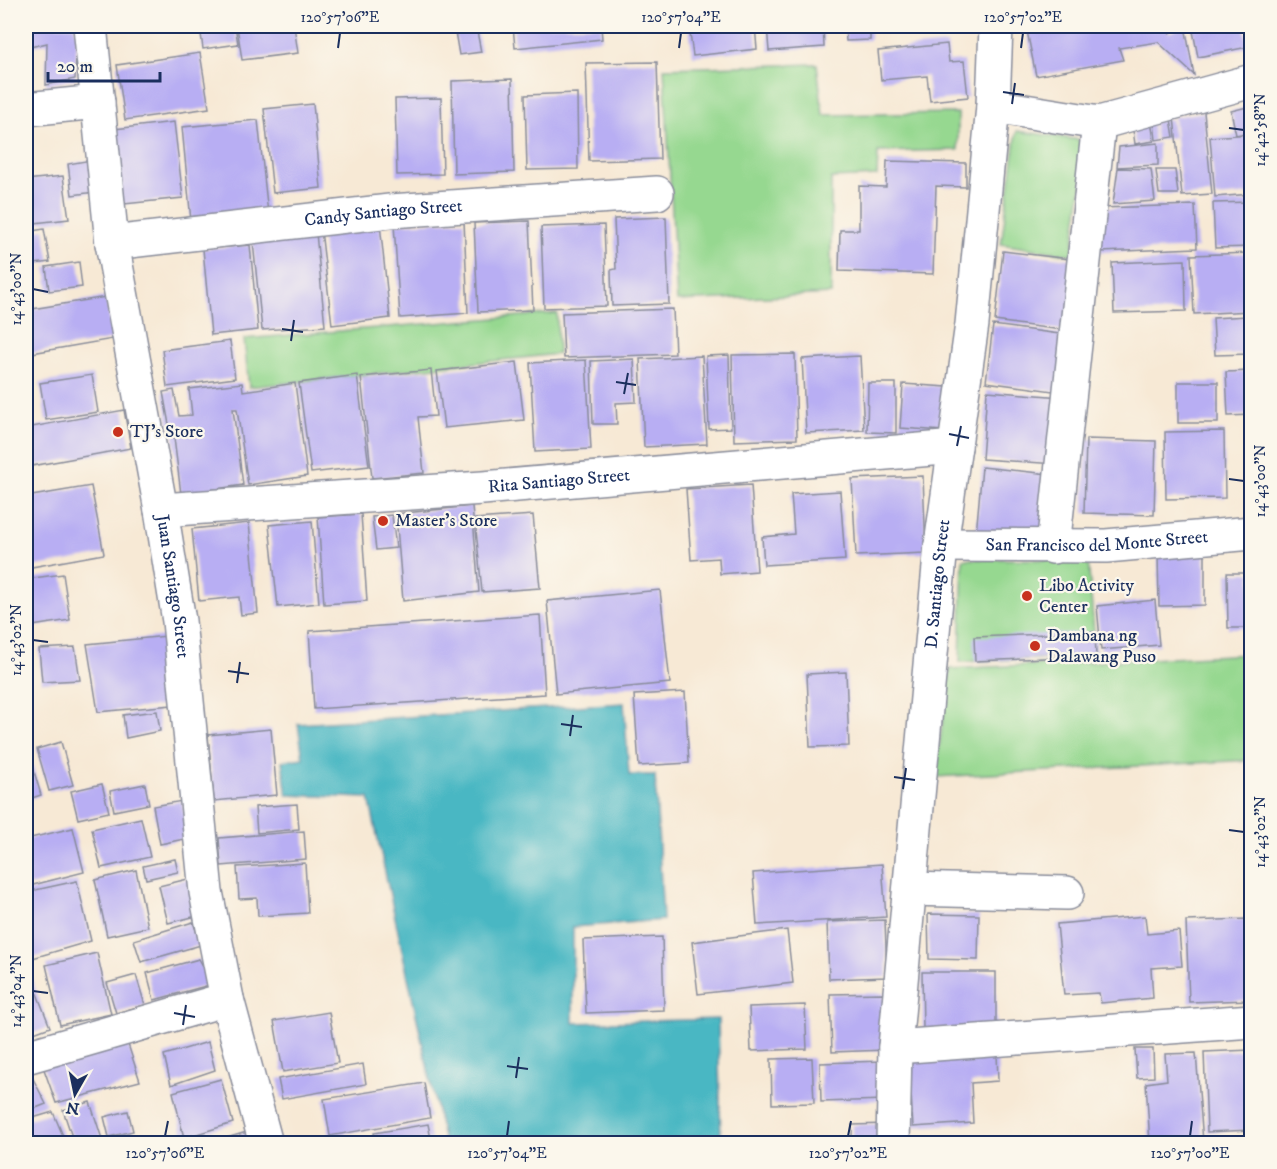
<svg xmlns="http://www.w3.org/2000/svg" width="1277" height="1169" font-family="'IM FELL DW Pica',serif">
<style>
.green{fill:#96d890;stroke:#588477;stroke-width:1.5}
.water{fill:#49b7c3;stroke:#327390;stroke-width:1.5}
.building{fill:#b8aef3}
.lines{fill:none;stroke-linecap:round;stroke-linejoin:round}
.minor-casing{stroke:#898c9a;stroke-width:36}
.minor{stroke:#fff;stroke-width:33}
.ticks{fill:none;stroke:#1b2f5e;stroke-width:2}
.poi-dot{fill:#c8321e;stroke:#fbf7ec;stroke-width:2}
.labels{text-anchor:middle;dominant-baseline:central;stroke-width:4.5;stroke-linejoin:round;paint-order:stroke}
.street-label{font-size:18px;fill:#1b2f5e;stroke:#fbf7ec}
.poi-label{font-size:18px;fill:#1b2f5e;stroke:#fbf7ec;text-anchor:start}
.neatline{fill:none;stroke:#1b2f5e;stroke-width:2}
.ticks-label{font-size:15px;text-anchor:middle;fill:#1b2f5e}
</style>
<rect width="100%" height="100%" fill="#fbf7ec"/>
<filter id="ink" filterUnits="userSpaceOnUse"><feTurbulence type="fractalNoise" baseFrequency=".0167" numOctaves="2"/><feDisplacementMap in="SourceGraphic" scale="12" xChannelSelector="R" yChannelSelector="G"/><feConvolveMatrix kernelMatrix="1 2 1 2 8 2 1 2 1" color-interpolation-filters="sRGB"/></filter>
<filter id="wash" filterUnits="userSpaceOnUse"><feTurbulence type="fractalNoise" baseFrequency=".008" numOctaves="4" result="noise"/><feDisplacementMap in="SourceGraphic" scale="24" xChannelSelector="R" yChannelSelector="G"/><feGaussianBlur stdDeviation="1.35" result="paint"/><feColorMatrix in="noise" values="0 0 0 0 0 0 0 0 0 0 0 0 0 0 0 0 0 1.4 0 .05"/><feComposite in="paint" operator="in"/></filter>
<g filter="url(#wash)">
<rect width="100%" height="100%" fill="#f7e9d5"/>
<path class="green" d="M817,64L823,115L958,113V150L878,152L877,176L831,178V294L677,301L664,68Z
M1017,131L1088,141L1072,255L1001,244Z
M557,313L558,354L249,387L244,339Z
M963,559L1088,560L1096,656L960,662Z
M1251,654V760L935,777L950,669Z"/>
<path class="water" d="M624,703L629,775H655L663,920L573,927V1023L718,1019L721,1143H444L369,798L287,795L282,761L303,758L298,724Z"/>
<g id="blocks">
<path class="building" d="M26,26H74L77,36L75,79L46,85L47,43L26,48Z
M200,26H235L238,44L203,49Z
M237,26H294L298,53L242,60Z
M454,26H476L481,52L459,55Z
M513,26H601L602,39L515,48Z
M689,26H755L757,49L693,56Z
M767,26H823L824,47L769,51Z
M845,26H870V40L846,41Z
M1026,26H1168L1169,33L1185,26L1194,75L1158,42L1119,48L1123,60L1036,76Z
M1192,26H1244L1248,47L1198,57Z
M947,44L949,62L964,61L968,97L930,101L927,76L881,80L878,51Z
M200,53L209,108L125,120L117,65Z
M657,62L660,159L589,161L586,63Z
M512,79L514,172L454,174L452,81Z
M577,93L578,169L527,170L525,95Z
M441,98L443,174L397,175L395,99Z
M313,104L321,188L273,193L264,109Z
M1251,106V132L1236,135L1231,111Z
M1204,112L1212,194L1182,196L1174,117Z
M1171,119L1174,137L1156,140L1154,122Z
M258,120L268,214L191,221L182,127Z
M1151,120L1154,141L1135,144L1132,123Z
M174,122L183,198L114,205L106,130Z
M1251,134V194L1215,197L1210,137Z
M1158,143V165L1117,167L1119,147Z
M91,160L95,192L72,195L68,164Z
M887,161L966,163V187L936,186L933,274L839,271L840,230H859V186L886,187Z
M1118,168L1151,169L1155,201L1113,204Z
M1156,170H1175L1178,194H1159Z
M63,176L69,219L26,224V180Z
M1251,202V247L1215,248L1213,203Z
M1195,205L1197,248L1101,252L1099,208Z
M666,217L669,304L612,306L611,270L616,269L614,219Z
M464,221L468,313L400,318L394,224Z
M529,221L533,310L478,312L474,223Z
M380,224L390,318L332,325L321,230Z
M604,225L607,306L544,308L541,227Z
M44,229L50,262L26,265V232Z
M316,233L325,326L262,330L253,242Z
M250,245L258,330L211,335L203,249Z
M1003,251L1078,260L1069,331L995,321Z
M1251,253V311L1194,314L1191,255Z
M1185,260L1186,311L1114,313L1112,263Z
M79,262L82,287L49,291L46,267Z
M106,297L113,339L26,354V310Z
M673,309L675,354L564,358L562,313Z
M1247,316L1250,354L1215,355L1213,318Z
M993,325L1067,335L1060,392L986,382Z
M230,341L235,378L167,387L162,350Z
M795,354L797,439L734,441L732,355Z
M729,355L731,428L709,429L706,356Z
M702,356L707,444L644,447L640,359Z
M860,356L864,430L806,433L802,359Z
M634,359L636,402L616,403L617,424H593L591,361Z
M586,360L591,449L535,452L530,363Z
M517,362L524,420L444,428L437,371Z
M431,370L436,416L418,417L424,473L372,478L361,377Z
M1251,371V415L1228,416L1226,372Z
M92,375L98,412L46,420L40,383Z
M357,375L369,466L311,473L299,383Z
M1178,382H1218V423H1178Z
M242,383L243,391L295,383L307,476L248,485L237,409H233L243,485L181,494L173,430H170L163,392L174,390L179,416L192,415L189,389Z
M868,383H896V433L867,432Z
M903,384L947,387L945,431L900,428Z
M987,391L1061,397L1056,464L982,459Z
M124,410L131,448L26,467V428Z
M1224,431L1225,498L1166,499L1165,432Z
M1086,439L1156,441L1154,515L1084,513Z
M982,467L1058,475L1051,542L976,535Z
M923,476L926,553L856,556L852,479Z
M751,485L757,571L720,574L719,558L691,560L686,489Z
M91,486L104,554L26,568V497Z
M840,491L845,560L764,565L762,537L794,534L791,494Z
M472,506L479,592L403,601L396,514Z
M361,514L367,601L324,604L318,517Z
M392,515L396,548L376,550L372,517Z
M533,515L540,588L482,592L475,519Z
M312,521L319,603L278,607L269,525Z
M249,523L258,613L241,615L239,597L199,601L192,529Z
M1158,553H1205V605L1159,606Z
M1227,573H1251V628H1228Z
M63,574L70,620L26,627V579Z
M660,590L670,683L556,694L547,601Z
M1155,600L1159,645L1101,650L1097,606Z
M540,615L545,694L314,709L309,631Z
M1095,632L1096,656L975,661L974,637Z
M167,636L172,705L98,712L87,644Z
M75,647L80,680L42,682L39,649Z
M846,672L849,746L810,747L807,674Z
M685,692L689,763L639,766L634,695Z
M157,711L160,731L126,738L123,715Z
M271,729L277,795L214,801L208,735Z
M61,742L73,785L49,791L37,749Z
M26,744L41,795L26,800Z
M102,784L109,812L78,819L71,791Z
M145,784L149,804L114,811L110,791Z
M182,801L189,838L160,844L153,806Z
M297,804L299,829L257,833L255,807Z
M141,818L150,857L101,868L92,829Z
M73,828L84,872L29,886L26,871V839Z
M304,831L306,859L221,866L219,838Z
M175,859L178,872L146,879L143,866Z
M305,863L308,913L258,916L257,898L239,899L237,867Z
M882,864L886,917L757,925L753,873Z
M136,870L148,927L107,936L95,880Z
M196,877L205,914L168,923L159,886Z
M77,881L91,941L26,960V892Z
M928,914L979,915L978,960L929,959Z
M1145,916L1147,934L1179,931L1182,966L1151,968L1153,998L1101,1003L1099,993L1064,995L1057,924Z
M1249,919L1251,1000L1189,1002L1186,921Z
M885,920L887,977L829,979L827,922Z
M193,922L201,945L141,962L134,940Z
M787,930L793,983L698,994L692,942Z
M662,937L664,1010L586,1013L583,940Z
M97,953L111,1014L60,1025L46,965Z
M199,959L213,984L154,1000L147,973Z
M27,968L50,1027L26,1036V969Z
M922,972H996V1029H923Z
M136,975L145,1005L116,1013L107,983Z
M884,993L886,1050L832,1052L830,994Z
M805,1005L807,1049L751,1051L749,1007Z
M329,1012L338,1063L283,1072L274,1021Z
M123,1029L140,1081L56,1103L40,1058Z
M208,1042L215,1070L171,1085L164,1055Z
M1135,1049H1153L1154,1077L1137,1078Z
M1251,1050V1130L1207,1132L1204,1052Z
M997,1053L998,1081L971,1083L973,1123L913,1127L909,1058Z
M1196,1053L1203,1142L1150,1143L1146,1083L1167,1080L1165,1054Z
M812,1058L814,1103L772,1104L771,1059Z
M884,1061L885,1100L821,1102L820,1063Z
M363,1064L366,1084L282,1099L278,1079Z
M26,1065L46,1104L26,1112Z
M221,1079L233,1123L184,1138L173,1092Z
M424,1083L430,1118L330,1136L324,1099Z
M90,1102L103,1142L74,1143L63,1110Z
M128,1111L133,1131L109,1137L104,1117Z
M53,1112L66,1143H26V1120Z
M428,1124L431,1139L402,1143H376L374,1133Z
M887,1124V1143H852V1125Z
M250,1131L254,1143H210Z
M131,1136L134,1143H110Z"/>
</g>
</g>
<g filter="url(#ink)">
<use href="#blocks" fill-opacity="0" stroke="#898c9a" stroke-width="1.5"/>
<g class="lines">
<g class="minor-casing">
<g id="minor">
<path id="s1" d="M90,26L112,243L161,510L179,621L206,892L227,999L266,1144"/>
<path d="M993,106L1099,123L1252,81"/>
<path d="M26,109L98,102"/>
<path id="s2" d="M112,243L390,211L657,193"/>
<path id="s3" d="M161,510L483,488L955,447"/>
<path id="s4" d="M941,545L1106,546L1252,533"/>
<path d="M1053,547L1099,123"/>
<path d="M910,889L1067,893"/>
<path d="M895,1047L1252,1021"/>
<path d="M26,1057L227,999"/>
<path id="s5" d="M893,1144L895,1047L941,545L972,324L993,106L996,26"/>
</g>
</g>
<use href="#minor" class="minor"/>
</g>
</g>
<path class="ticks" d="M338,48L340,33M679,48L681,33M1021,48L1023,33M1003,92L1024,95M1012,104L1015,83M1229,128L1244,130M33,289L48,292M282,329L303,332M291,341L294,320M616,382L636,385M624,394L628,373M949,434L969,438M957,446L961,426M1229,479L1244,481M33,640L48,642M228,671L249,674M237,683L240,662M561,724L582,727M570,736L573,715M894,777L915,780M903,789L906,768M1229,830L1244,832M33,991L48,993M174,1013L195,1017M183,1025L186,1005M507,1066L528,1069M516,1078L519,1057M165,1136L168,1121M507,1136L509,1121M848,1136L851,1121M1190,1136L1192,1121"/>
<g class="poi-dot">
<circle cx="118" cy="432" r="6"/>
<circle cx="383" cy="521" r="6"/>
<circle cx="1027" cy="596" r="6"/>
<circle cx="1035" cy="646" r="6"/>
</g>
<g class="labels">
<g class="street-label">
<text stroke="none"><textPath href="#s2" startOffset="273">Candy Santiago Street</textPath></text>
<text stroke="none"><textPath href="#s3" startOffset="399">Rita Santiago Street</textPath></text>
<text stroke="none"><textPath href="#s4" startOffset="156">San Francisco del Monte Street</textPath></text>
<text stroke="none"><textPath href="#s5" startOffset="562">D. Santiago Street</textPath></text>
<text stroke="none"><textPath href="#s1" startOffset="567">Juan Santiago Street</textPath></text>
</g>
<g class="poi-label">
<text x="130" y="432">TJ's Store</text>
<text x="395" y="521">Master's Store</text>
<text x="1039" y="586">Libo Activity<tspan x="1039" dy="21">Center</tspan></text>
<text x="1047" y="636">Dambana ng<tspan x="1047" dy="21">Dalawang Puso</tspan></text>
</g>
</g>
<rect width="1277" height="1169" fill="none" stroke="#fbf7ec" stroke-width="66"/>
<g transform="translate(75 1094) rotate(189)" stroke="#fbf7ec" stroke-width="4.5" paint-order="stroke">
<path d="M0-4.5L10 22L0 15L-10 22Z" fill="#1b2f5e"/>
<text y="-9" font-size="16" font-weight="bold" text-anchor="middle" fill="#1b2f5e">N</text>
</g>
<path d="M48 72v9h112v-9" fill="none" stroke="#1b2f5e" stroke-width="3"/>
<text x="57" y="72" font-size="18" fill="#1b2f5e" stroke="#fbf7ec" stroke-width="4.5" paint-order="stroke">20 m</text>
<rect x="33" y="33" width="1211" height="1103" class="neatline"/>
<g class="ticks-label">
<text x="340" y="22">120°57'06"E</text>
<text x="681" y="22">120°57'04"E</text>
<text x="1023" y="22">120°57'02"E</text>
<text transform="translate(1260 130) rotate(-90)" y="5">14°42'58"N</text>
<text transform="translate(16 289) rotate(-90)" y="5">14°43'00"N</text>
<text transform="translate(1260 481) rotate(-90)" y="5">14°43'00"N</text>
<text transform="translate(16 640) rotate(-90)" y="5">14°43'02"N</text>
<text transform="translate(1260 832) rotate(-90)" y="5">14°43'02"N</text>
<text transform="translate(16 991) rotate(-90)" y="5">14°43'04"N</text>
<text x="165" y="1158">120°57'06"E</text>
<text x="507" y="1158">120°57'04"E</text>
<text x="848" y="1158">120°57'02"E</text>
<text x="1190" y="1158">120°57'00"E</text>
</g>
</svg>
